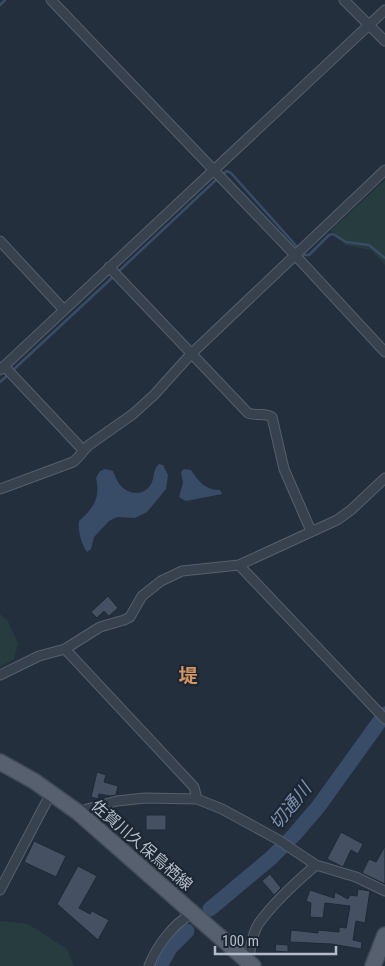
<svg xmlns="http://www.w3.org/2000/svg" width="385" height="966" font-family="'Roboto Condensed','Noto Sans JP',sans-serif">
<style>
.green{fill:#263c3f}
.water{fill:#394c67}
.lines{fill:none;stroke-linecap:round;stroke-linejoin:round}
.stream{stroke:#394c67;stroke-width:2.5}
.river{stroke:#394c67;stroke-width:15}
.building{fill:#455162;stroke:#1f2835}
.minor-casing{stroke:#565f6c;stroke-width:11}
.primary-casing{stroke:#414a57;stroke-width:18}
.minor{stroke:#38414e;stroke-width:9}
.primary{stroke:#56606e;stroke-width:15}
.labels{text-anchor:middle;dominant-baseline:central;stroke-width:4.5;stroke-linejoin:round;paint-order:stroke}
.street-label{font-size:16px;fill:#b4bcc9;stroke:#1d2633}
.water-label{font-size:18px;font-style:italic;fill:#7c92b1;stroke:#1d2633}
.quarter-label{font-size:19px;font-weight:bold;fill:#d59563;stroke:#1d2633}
</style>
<rect width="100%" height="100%" fill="#242f3e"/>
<path class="green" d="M385,180V265L371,250L345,245L331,230Z
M0,614L8,621L18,644L14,659L0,667Z
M0,921L28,924L67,949L74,966H0Z"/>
<path class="water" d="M159,464L163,465L168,475L166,489L147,512L135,518L117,517L109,521L94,537L91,549L87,552C81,543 78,531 79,521C93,509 101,497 96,478L100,471L105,469L113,471C115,476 117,481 120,485C130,496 146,496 152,482C155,474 153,470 159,464Z
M184,469L191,470C199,482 205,490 220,490L222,494L186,501L179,497L183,483L181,472Z"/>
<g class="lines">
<path class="stream" d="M0,5L5,0
M222,175L227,171L231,173L299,249
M302,253L305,255H309L329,235L333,234L346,242L369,245L385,258
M118,272L218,178
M12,371L114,276
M0,382L8,375"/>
<path class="river" d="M210,909L271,858L294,835L318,807L385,714
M160,966L170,948L187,931"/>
</g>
<path class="building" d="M108,596L118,608L109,616L104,611L97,618L91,612Z
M97,772L106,775L104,782L118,786L116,795L110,796L99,794L98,799L91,797Z
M146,815H166V830H146Z
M341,832L363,844L358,854L351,850L343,867L327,859Z
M34,841L66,856L56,877L24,862Z
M385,846V884L362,873L369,859L376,862Z
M78,866L97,876L79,908L90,914L92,911L109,920L98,940L57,904Z
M270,874L281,888L274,895L262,881Z
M358,889L370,891L365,923L356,921L353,940L362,942L361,949L331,944L290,942L291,930L318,933V930L339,932V927L346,928L350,906L325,903L323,918L310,917L311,903L306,901L310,890L334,898L335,892L348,899L350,895L357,896Z
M276,944L288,945V952L275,951Z"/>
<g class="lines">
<g class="minor-casing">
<path id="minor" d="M51,0L295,255L385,352
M344,0L385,41
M0,241L64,310
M109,267L248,413C255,416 266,413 272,417L284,469L311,531
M4,366L83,450
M0,370L385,10
M0,489L73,462C80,457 83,450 89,445L133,414L154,395L191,354L385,170
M239,565L385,719
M65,649L194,787L197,799
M0,675L39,656L65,649L100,627L124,620L130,617L142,596L161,581L182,571L239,565L337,520L351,510L385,478
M79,813L87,809L117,801L145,798L197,799L222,809L277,839L316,865L356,877L385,891
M0,890L51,793
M249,964C249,952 252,934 259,923C275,901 296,882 316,865
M149,966C157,945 173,925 192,913"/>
</g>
<g class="primary-casing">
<path id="primary" d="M0,762L34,781L79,813L253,966
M373,966L385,935"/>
</g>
<use href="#minor" class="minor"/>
<use href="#primary" class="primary"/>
</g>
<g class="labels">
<g class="street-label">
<text transform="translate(142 845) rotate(41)">佐賀川久保鳥栖線</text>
</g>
<g class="water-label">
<text transform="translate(290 806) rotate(-51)">切通川</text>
</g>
<g class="quarter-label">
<text x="188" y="675">堤</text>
</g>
</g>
<path d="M215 946v8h121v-8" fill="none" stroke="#b4bcc9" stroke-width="2.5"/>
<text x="222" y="946" font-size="15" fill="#b4bcc9" stroke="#1d2633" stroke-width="4" paint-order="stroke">100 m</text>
</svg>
